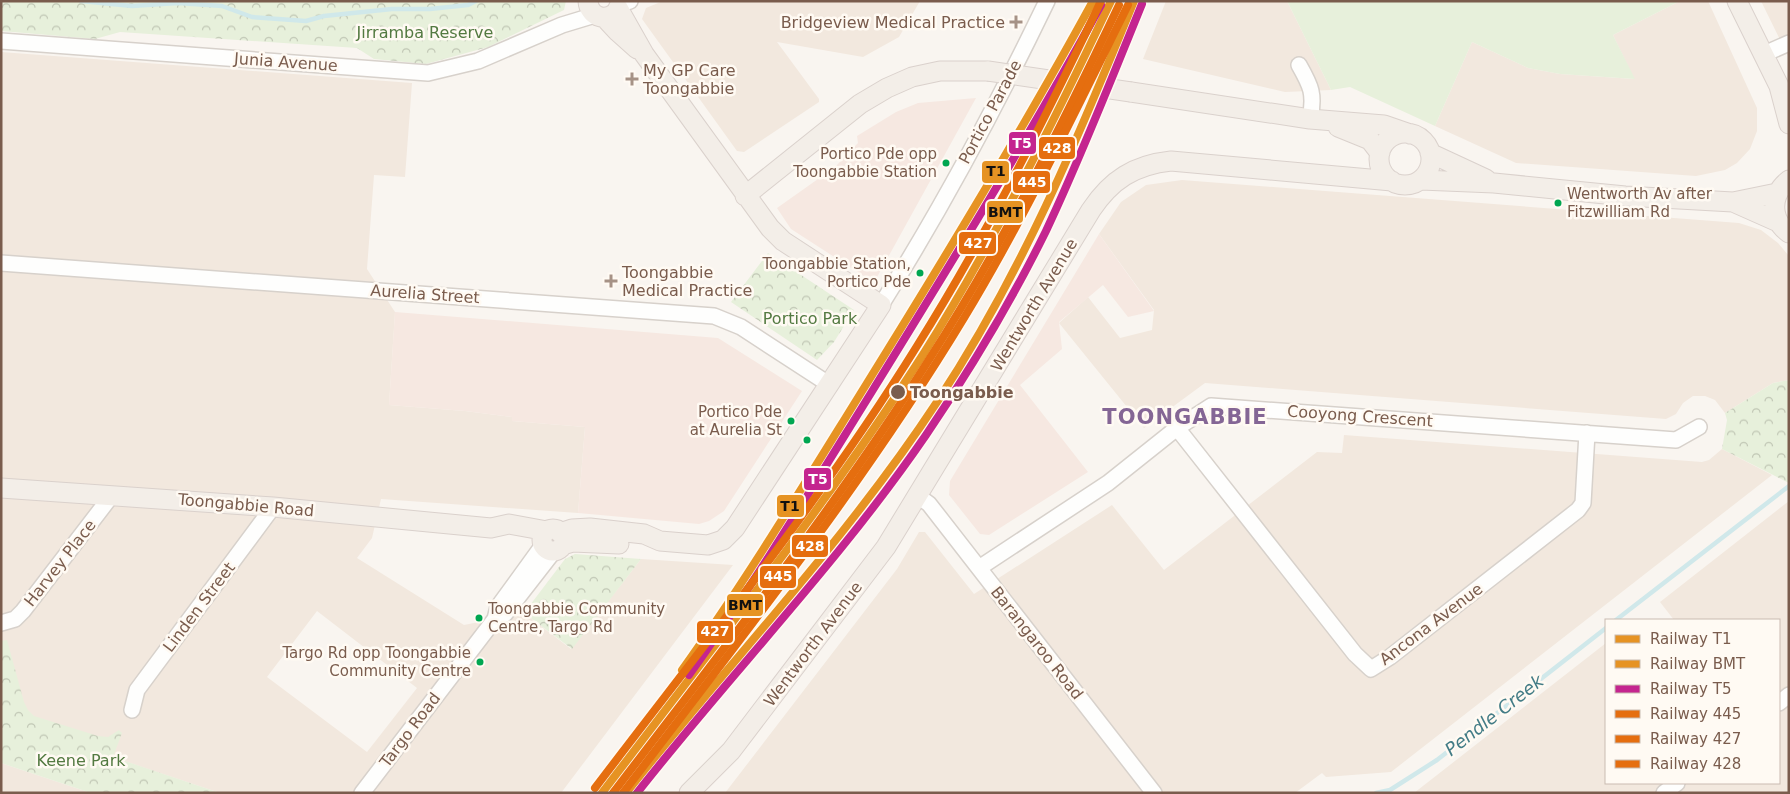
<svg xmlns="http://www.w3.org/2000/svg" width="1790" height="794" font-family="'DejaVu Sans',sans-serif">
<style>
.residential{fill:#f2e8de;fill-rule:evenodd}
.commercial{fill:#f6e8e1}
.park{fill:url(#park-crowns)}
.pitch{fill:#e7f0db}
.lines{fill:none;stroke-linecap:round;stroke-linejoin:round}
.stream{stroke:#d0e8ea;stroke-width:4.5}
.minor-casing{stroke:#d7d1cb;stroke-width:18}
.major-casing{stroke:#dad1cc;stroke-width:21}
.minor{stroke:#fefefd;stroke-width:15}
.major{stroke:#f3eee8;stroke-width:19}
.major-bridge-casing{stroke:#dad1cc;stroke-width:21;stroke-linecap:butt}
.major-bridge{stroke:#f3eee8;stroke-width:19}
.rail-1-casing{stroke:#fffaf3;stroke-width:11}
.rail-2-casing{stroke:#fffaf3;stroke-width:11}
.rail-3-casing{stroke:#fffaf3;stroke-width:11}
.rail-4-casing{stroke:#fffaf3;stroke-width:11}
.rail-5-casing{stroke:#fffaf3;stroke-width:11}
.rail-6-casing{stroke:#fffaf3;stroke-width:11}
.rail-1{stroke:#e69323;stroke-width:8}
.rail-2{stroke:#e69323;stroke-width:8}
.rail-3{stroke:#c4258f;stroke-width:8}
.rail-4{stroke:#e56e0f;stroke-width:8}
.rail-5{stroke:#e56e0f;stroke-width:8}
.rail-6{stroke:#e56e0f;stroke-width:8}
.poi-dot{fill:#a69286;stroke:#fffaf3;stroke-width:2}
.bus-dot{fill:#00a651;stroke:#fffaf3;stroke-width:2}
.stop-dot{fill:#7a5c4d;stroke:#fffaf3;stroke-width:2}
.labels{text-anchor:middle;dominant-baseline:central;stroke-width:5;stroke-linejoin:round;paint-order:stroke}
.bus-label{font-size:15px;fill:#7a5c4d;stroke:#fffaf3;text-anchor:end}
.poi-label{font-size:16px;fill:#7a5c4d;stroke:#fffaf3;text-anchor:start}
.park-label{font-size:16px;fill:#537a41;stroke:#fffaf3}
.street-label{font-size:16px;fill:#7a5c4d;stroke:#fffaf3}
.stop-label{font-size:16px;font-weight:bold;fill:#7a5c4d;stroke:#fffaf3;text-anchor:start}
.water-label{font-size:18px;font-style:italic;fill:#437c86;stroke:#fffaf3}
.district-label{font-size:21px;font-weight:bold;letter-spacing:1px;fill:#846695;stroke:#fffaf3}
.line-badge{stroke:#fffaf3;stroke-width:2}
.badge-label{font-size:14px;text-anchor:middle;font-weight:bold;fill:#fff}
.pale-badge-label{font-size:14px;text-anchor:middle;font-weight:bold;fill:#111}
</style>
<defs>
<pattern id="park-crowns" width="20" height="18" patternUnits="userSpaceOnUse" patternTransform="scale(1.25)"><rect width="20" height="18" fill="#e7f0db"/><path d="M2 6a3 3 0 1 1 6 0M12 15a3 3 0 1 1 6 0" fill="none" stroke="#c0c6b4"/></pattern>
</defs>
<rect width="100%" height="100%" fill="#f9f5f0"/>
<path class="residential" d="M663,1H920L899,37L863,57L777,42L819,99V102L744,152L737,151L642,19L646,8Z
M1166,1H1287L1331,90L1285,92L1143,59Z
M1680,1H1708L1757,108V131L1750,149L1737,163L1725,170L1696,176L1516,163L1435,126L1472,42L1528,68L1560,74L1634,79L1613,35Z
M1761,1H1789V58Z
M1,52L412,83L405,177L374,175L367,269L395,312L389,405L465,411L512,417V421L585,427L578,513L381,499L372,538L357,558L464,625L524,613L571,649L641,559L733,565L561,793H220L1,720ZM317,611L417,688L367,752L267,677Z
M1182,180L1739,223L1761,230L1778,243L1789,256V380L1773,383L1725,413L1715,400L1705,396H1693L1683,403L1676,414L1666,419L1205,383L1144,428L1059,323L1088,297L1120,338L1152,330L1154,310L1099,234L1121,202L1146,185Z
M1344,435L1702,462L1709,460L1722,449L1772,475L1391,772L1326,777L1322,773L1295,793H725L897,569L919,532H925L974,594L1112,505L1164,570L1317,452L1342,453Z
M1789,501V793H1414L1606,643V783H1779V620H1674L1660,602Z
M1,763L91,793H1Z"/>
<path class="commercial" d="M976,98L876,279L870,280L791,229L777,208L835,167L858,143L857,136L896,112L918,103Z
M1099,234L1154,311L1128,317L1103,285L1059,322L1062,349L1020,385L1088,472L989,535L980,534L949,495L950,481Z
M395,312L718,338L802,391L724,511L709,521L699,524L578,513L585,427L512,421V417L465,411L389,405Z"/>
<path class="park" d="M1,1H566L564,10L488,47L426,64L374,59L357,48L120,32L95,39L1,31Z
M768,253L854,310L834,342L817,360L731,302Z
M1789,380V483L1722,449L1727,420L1725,413L1773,383Z
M575,554L641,559L572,649L524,613L565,559Z
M7,640L24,702L28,710L34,716L98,736L108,737L119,730L122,733L113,757L220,793H91L1,763V641Z"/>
<path class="pitch" d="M1287,1H1680L1613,35L1635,79L1560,74L1528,68L1472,42L1435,126L1350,87L1331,90Z"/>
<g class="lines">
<path class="stream" d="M81,1L132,6L178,3L222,6L252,17L306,21L324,16L392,9H430L468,5L476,1
M1616,620L1789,486
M1376,793L1390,790L1437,760L1606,628"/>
<g class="minor-casing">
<path id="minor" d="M620,4L630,1
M1,41L428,73L478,61L562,25L595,15
M1764,54L1789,43
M1299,65C1311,86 1315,94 1310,119
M1,263L714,316L741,327L830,385
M881,305C942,208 997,105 1047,1
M1177,428L1355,654L1371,669L1390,657L1578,510L1583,503L1587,433
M918,496L929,504L1154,793
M979,568L1108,483L1177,428L1211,406L1676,440L1699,427
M498,617L505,614L554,551
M1,623L15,619L23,611L112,495
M1779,703L1789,695
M132,710L137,690L273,507
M362,793L495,619L498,607L543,545
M1664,793L1677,783"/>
</g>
<g class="major-casing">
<path id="major" d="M588,1C589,16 604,22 615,13
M1737,1L1779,86L1789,124
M605,18L618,32L637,49
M1131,92L1310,119L1384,125L1410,134
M1338,127L1370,140L1380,153
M1379 159a26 26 0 1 1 52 0a26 26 0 1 1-52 0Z
M1430,153L1486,179
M1421,180L1494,183L1625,196L1733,202L1777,193
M1789,180C1770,195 1770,219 1789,233
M745,196L860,104L887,88L912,77L940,71H988
M1733,202L1778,222
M1,488L273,507L491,528L509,524L547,531
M542 540a11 11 0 1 1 22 0a11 11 0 1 1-22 0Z
M560,533L572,529L590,528L644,534L660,541L708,545L723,540L735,528L881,305L783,241L770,228L644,54L618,8
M563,545L573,542L619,544
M689,793L731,751L886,547L1091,210C1111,180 1134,165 1171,161L1392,181"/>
</g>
<use href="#minor" class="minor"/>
<use href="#major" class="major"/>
<g class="major-bridge-casing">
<path id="major-bridge" d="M988,71L1131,92"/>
</g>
<use href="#major-bridge" class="major-bridge"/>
<g class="rail-1-casing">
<path id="rail-1" d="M682,670C747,579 805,483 864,388C943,261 1021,133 1093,1
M626,793C729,662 845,542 937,402C1022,273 1076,143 1134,1"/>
</g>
<g class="rail-2-casing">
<path id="rail-2" d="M602,793C712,648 826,506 924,353C995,240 1054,121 1111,1"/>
</g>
<g class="rail-3-casing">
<path id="rail-3" d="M689,675C754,584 812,488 871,393C950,265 1029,137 1101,5
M637,793C732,672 839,562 926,435C970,370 1011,302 1046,231C1081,157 1111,80 1142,4"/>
</g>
<g class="rail-4-casing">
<path id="rail-4" d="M613,793C722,650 834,510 930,358C1002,246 1062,125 1119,5"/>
</g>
<g class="rail-5-casing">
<path id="rail-5" d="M595,788C705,643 821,501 917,346C986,236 1045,119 1101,1"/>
</g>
<g class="rail-6-casing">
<path id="rail-6" d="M623,793C741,638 863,485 964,318C1025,217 1076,110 1128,5"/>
</g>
<use href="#rail-1" class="rail-1"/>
<use href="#rail-2" class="rail-2"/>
<use href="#rail-3" class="rail-3"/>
<use href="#rail-4" class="rail-4"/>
<use href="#rail-5" class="rail-5"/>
<use href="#rail-6" class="rail-6"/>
</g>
<g class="poi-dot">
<path d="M1013.5 14.5h5v5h5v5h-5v5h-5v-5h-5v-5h5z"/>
<path d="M629.5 71.5h5v5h5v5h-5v5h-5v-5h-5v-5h5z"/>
<path d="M608.5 273.5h5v5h5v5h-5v5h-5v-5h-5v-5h5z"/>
</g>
<g class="bus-dot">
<circle cx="946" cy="163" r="4.5"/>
<circle cx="1558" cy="203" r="4.5"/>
<circle cx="920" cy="273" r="4.5"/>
<circle cx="791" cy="421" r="4.5"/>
<circle cx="807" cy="440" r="4.5"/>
<circle cx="479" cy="618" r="4.5"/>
<circle cx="480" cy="662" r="4.5"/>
</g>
<circle class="stop-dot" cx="898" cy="392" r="8"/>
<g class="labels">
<g class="bus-label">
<text x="937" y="154">Portico Pde opp<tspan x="937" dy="18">Toongabbie Station</tspan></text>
<text x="1567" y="194" text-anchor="start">Wentworth Av after<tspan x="1567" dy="18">Fitzwilliam Rd</tspan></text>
<text x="911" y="264">Toongabbie Station,<tspan x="911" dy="18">Portico Pde</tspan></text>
<text x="782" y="412">Portico Pde<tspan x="782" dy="18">at Aurelia St</tspan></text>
<text x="488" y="609" text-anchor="start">Toongabbie Community<tspan x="488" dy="18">Centre, Targo Rd</tspan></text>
<text x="471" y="653">Targo Rd opp Toongabbie<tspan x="471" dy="18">Community Centre</tspan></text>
</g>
<g class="poi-label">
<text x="1005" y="22" text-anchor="end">Bridgeview Medical Practice</text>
<text x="643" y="70">My GP Care<tspan x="643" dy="18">Toongabbie</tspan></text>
<text x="622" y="272">Toongabbie<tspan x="622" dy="18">Medical Practice</tspan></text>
</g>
<g class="park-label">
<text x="425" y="32">Jirramba Reserve</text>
<text x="810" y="318">Portico Park</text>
<text x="81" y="760">Keene Park</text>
</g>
<g class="street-label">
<text transform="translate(286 62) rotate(4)">Junia Avenue</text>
<text transform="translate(990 112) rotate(-62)">Portico Parade</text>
<text transform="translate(425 294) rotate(4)">Aurelia Street</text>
<text transform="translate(1034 305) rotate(-59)">Wentworth Avenue</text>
<text transform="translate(1360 416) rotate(4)">Cooyong Crescent</text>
<text transform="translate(246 505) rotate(5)">Toongabbie Road</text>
<text transform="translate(60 563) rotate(-52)">Harvey Place</text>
<text transform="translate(199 607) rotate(-53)">Linden Street</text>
<text transform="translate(1431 624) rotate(-37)">Ancona Avenue</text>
<text transform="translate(1037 643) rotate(52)">Barangaroo Road</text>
<text transform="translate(813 644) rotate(-53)">Wentworth Avenue</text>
<text transform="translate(410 730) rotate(-53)">Targo Road</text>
</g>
<g class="stop-label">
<text x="910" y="392">Toongabbie</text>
</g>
<g class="water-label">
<text transform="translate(1494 715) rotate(-38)">Pendle Creek</text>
</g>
<g class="district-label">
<text x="1185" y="417">TOONGABBIE</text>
</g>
</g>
<g class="line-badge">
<rect x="1008" y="131" width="29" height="24" rx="5" fill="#c4258f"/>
<rect x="1038" y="136" width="38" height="24" rx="5" fill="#e56e0f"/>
<rect x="981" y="160" width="29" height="24" rx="5" fill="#e69323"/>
<rect x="1012" y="170" width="39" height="24" rx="5" fill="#e56e0f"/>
<rect x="986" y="200" width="38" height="24" rx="5" fill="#e69323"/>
<rect x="958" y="231" width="39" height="24" rx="5" fill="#e56e0f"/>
<rect x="803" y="467" width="29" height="24" rx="5" fill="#c4258f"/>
<rect x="776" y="494" width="29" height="24" rx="5" fill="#e69323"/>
<rect x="791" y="534" width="38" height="24" rx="5" fill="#e56e0f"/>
<rect x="759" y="565" width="38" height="24" rx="5" fill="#e56e0f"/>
<rect x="726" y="593" width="38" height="24" rx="5" fill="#e69323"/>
<rect x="696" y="620" width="38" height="24" rx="5" fill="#e56e0f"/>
</g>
<g class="badge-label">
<text x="1022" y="148">T5</text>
<text x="1057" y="153">428</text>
<text x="1032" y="187">445</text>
<text x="978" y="248">427</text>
<text x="818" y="484">T5</text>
<text x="810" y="551">428</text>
<text x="778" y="581">445</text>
<text x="715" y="636">427</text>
</g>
<g class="pale-badge-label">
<text x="996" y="176">T1</text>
<text x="1005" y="217">BMT</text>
<text x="790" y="511">T1</text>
<text x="745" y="610">BMT</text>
</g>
<rect width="1790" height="794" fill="none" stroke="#7a5c4d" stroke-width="5"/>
<rect x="1605" y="619" width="175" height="165" fill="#fffaf3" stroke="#cabbb1"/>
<rect x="1615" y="635" width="25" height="8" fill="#e69323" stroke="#cabbb1"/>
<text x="1650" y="644" font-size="15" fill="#7a5c4d">Railway T1</text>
<rect x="1615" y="660" width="25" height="8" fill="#e69323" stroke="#cabbb1"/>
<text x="1650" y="669" font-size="15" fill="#7a5c4d">Railway BMT</text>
<rect x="1615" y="685" width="25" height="8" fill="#c4258f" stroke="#cabbb1"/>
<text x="1650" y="694" font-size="15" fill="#7a5c4d">Railway T5</text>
<rect x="1615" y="710" width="25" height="8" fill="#e56e0f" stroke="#cabbb1"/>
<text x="1650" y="719" font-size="15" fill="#7a5c4d">Railway 445</text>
<rect x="1615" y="735" width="25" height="8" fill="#e56e0f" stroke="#cabbb1"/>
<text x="1650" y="744" font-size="15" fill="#7a5c4d">Railway 427</text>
<rect x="1615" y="760" width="25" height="8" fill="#e56e0f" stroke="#cabbb1"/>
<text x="1650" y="769" font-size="15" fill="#7a5c4d">Railway 428</text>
</svg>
